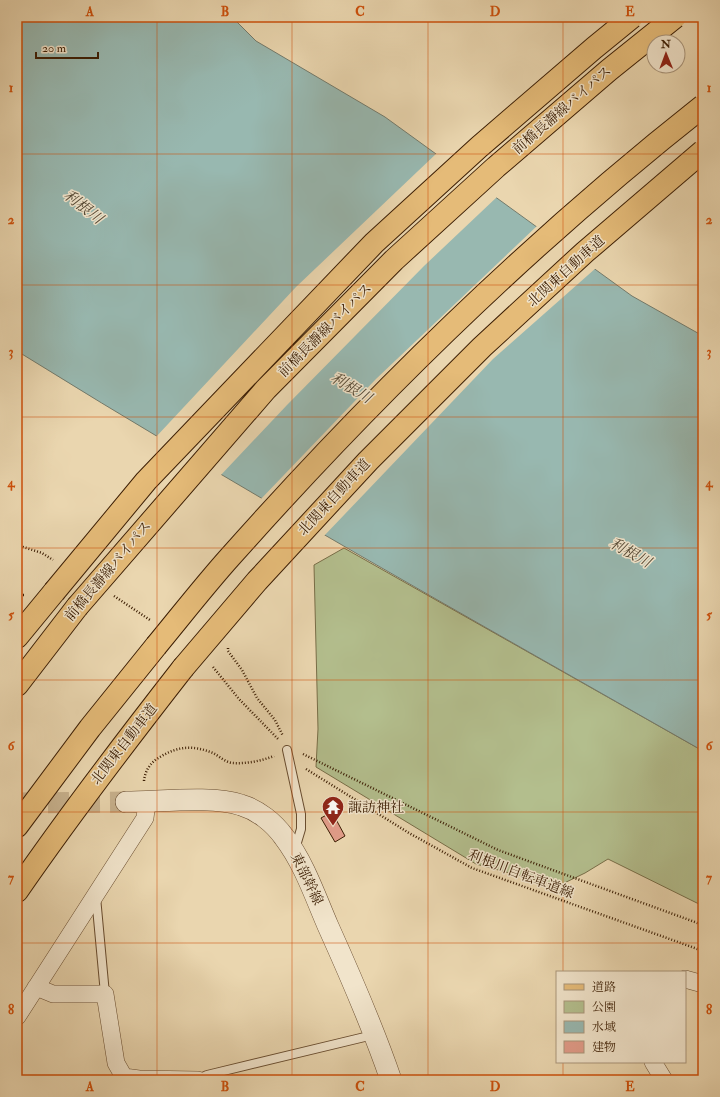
<svg xmlns="http://www.w3.org/2000/svg" width="720" height="1097" font-family="'IM FELL Double Pica','Noto Serif JP',serif">
<style>
.green{fill:#b3be8d;stroke:#786e48}
.water{fill:#98b8b0;stroke:#737a6b}
.pier{fill:#ead6af}
.building{fill:#e09b88;stroke:#3c1e04}
.lines{fill:none;stroke-linecap:round;stroke-linejoin:round}
.tertiary-tunnel{stroke:#c7b18d;stroke-width:21;stroke-dasharray:21 10;stroke-linecap:butt}
.service-casing{stroke:#684c2f;stroke-width:10}
.minor-casing{stroke:#684c2f;stroke-width:18}
.tertiary-casing{stroke:#684c2f;stroke-width:22}
.primary-casing{stroke:#3c1e04;stroke-width:24}
.motorway-casing{stroke:#3c1e04;stroke-width:24}
.path{stroke:#3c1e04;stroke-width:2.5;stroke-dasharray:1 2;stroke-linecap:butt}
.service{stroke:#f1e4cb;stroke-width:8}
.minor{stroke:#f1e4cb;stroke-width:17}
.tertiary{stroke:#f1e4cb;stroke-width:21}
.primary{stroke:#e5bb78;stroke-width:22}
.motorway{stroke:#e5bb78;stroke-width:22}
.primary-bridge-casing{stroke:#3c1e04;stroke-width:24;stroke-linecap:butt}
.motorway-bridge-casing{stroke:#3c1e04;stroke-width:24;stroke-linecap:butt}
.primary-bridge{stroke:#e5bb78;stroke-width:22}
.motorway-bridge{stroke:#e5bb78;stroke-width:22}
.grid{fill:none;stroke:#ce500b;stroke-width:1;stroke-opacity:0.55}
.labels{text-anchor:middle;dominant-baseline:central;stroke-width:3;stroke-linejoin:round;paint-order:stroke}
.street-label{font-size:14px;fill:#3c1e04;stroke:#f1e4cb}
.poi-label{font-size:14px;fill:#3c1e04;stroke:#f1e4cb;text-anchor:start}
.water-label{font-size:15px;font-style:italic;fill:#584c38;stroke:#f1e4cb}
.neatline{fill:none;stroke:#ce500b;stroke-width:1.5}
.grid-label{font-size:13px;text-anchor:middle;font-weight:bold;fill:#ce500b}
</style>
<rect width="100%" height="100%" fill="#ead6af"/>
<filter id="stains"><feTurbulence type="fractalNoise" baseFrequency=".005" numOctaves="4"/><feColorMatrix values="0 0 0 0 .2 0 0 0 0 .09 0 0 0 0 .02 0 0 0 .5 -.17"/></filter>
<radialGradient id="worn" r=".72"><stop offset=".6" stop-color="#630" stop-opacity="0"/><stop offset="1" stop-color="#630" stop-opacity=".3"/></radialGradient>
<path class="green" d="M344,548L703,751V906L608,859L585,873L558,886L476,864L316,767L318,729L314,565Z"/>
<path class="water" d="M17,17H232L256,41L385,117L632,296L703,336V751C473,620 242,491 17,351Z"/>
<path class="pier" d="M438,152L498,196L424,266L287,405L220,476L155,438L296,287Z
M538,225L596,268L493,359L323,537L260,500L376,379Z"/>
<path class="building" d="M332,812L345,836L335,842L321,818Z"/>
<g class="lines">
<path class="tertiary-tunnel" d="M17,803L126,802"/>
<g class="service-casing">
<path id="service" d="M287,750L301,814V829L295,849
M96,897L105,994
M198,1079L207,1075L373,1035"/>
</g>
<g class="minor-casing">
<path id="minor" d="M685,979L703,984
M36,987L53,994H105L116,1063L124,1077L139,1079L198,1080
M17,1017L145,818L147,802
M653,1062L664,1080"/>
</g>
<g class="tertiary-casing">
<path id="tertiary" d="M126,802C158,802 213,795 241,805C258,810 274,823 284,837C304,863 315,896 328,926C351,977 373,1027 391,1080"/>
</g>
<g class="primary-casing">
<path id="primary" d="M17,637L54,592
M17,685L77,607"/>
</g>
<g class="motorway-casing">
<path id="motorway" d="M17,826L90,728L156,646
M17,891C70,814 126,741 183,668"/>
</g>
<path class="path" d="M17,545L42,553L53,560
M17,595H24
M114,596L150,620
M228,648V651L242,670L257,698L275,720L283,736
M213,667L239,699L279,740
M303,754L498,850L703,925
M306,769L409,833L472,868L703,951
M144,781C145,770 151,762 160,757C178,746 193,745 213,753C219,756 225,762 232,763C246,764 261,761 274,756"/>
<use href="#service" class="service"/>
<use href="#minor" class="minor"/>
<use href="#tertiary" class="tertiary"/>
<use href="#primary" class="primary"/>
<use href="#motorway" class="motorway"/>
<g class="primary-bridge-casing">
<path id="primary-bridge" d="M54,592L146,481L374,243L479,147L594,48L632,17
M77,607L266,389L394,260L496,167L609,70L675,17"/>
</g>
<g class="motorway-bridge-casing">
<path id="motorway-bridge" d="M156,646C180,617 204,586 230,557C375,394 532,241 703,106
M183,668L257,581L368,461L482,347L585,252L703,151"/>
</g>
<use href="#primary-bridge" class="primary-bridge"/>
<use href="#motorway-bridge" class="motorway-bridge"/>
</g>
<path class="grid" d="M157,17V1080M292,17V1080M428,17V1080M563,17V972M17,154H703M17,285H703M17,417H703M17,548H703M17,680H703M17,812H703M17,943H703M563,1062V1080"/>
<defs>
<g id="temple-pin" transform="scale(1.15)"><path d="M0 17L-7.5 6A9.5 9.5 0 1 1 7.5 6Z" fill="#8f2418" stroke="#f1e4cb"/><path d="M0-6L5-2H3V0L6.5 2.5H4V6H1.5V3h-3V6H-4V2.5H-6.5L-3 0V-2H-5Z" fill="#fff"/></g>
</defs>
<g fill-rule="evenodd">
<use href="#temple-pin" x="333" y="807"/>
</g>
<g class="labels">
<g class="street-label">
<text transform="translate(562 110) rotate(-41)">前橋長瀞線バイパス</text>
<text transform="translate(566 271) rotate(-42)">北関東自動車道</text>
<text transform="translate(325 330) rotate(-45)">前橋長瀞線バイパス</text>
<text transform="translate(334 497) rotate(-47)">北関東自動車道</text>
<text transform="translate(108 571) rotate(-50)">前橋長瀞線バイパス</text>
<text transform="translate(124 744) rotate(-52)">北関東自動車道</text>
<text transform="translate(521 874) rotate(21)">利根川自転車道線</text>
<text transform="translate(307 879) rotate(64)">東部幹線</text>
</g>
<g class="poi-label">
<text x="348" y="807">諏訪神社</text>
</g>
<g class="water-label">
<text transform="translate(83 207) rotate(38)">利根川</text>
<text transform="translate(351 388) rotate(31)">利根川</text>
<text transform="translate(630 553) rotate(29)">利根川</text>
</g>
</g>
<rect width="720" height="1097" fill="none" stroke="#ead6af" stroke-width="44"/>
<rect x="556" y="971" width="130" height="92" fill="#f1e4cb" stroke="#a9957b"/>
<rect x="564" y="984" width="20" height="6" fill="#e5bb78" stroke="#a9957b"/>
<text x="592" y="991" font-size="12" fill="#3c1e04">道路</text>
<rect x="564" y="1001" width="20" height="12" fill="#b3be8d" stroke="#a9957b"/>
<text x="592" y="1011" font-size="12" fill="#3c1e04">公園</text>
<rect x="564" y="1021" width="20" height="12" fill="#98b8b0" stroke="#a9957b"/>
<text x="592" y="1031" font-size="12" fill="#3c1e04">水域</text>
<rect x="564" y="1041" width="20" height="12" fill="#e09b88" stroke="#a9957b"/>
<text x="592" y="1051" font-size="12" fill="#3c1e04">建物</text>
<g transform="translate(666 54) rotate(359)"><circle r="19" fill="#f1e4cb" stroke="#a9957b"/>
<path d="M0-3L7 15L0 10L-7 15Z" fill="#8f2418"/>
<text y="-6" font-size="11" font-weight="bold" text-anchor="middle" fill="#3c1e04">N</text>
</g>
<path d="M36 52v6h62v-6" fill="none" stroke="#3c1e04" stroke-width="2"/>
<text x="42" y="52" font-size="12" fill="#3c1e04" stroke="#f1e4cb" stroke-width="3" paint-order="stroke">20 m</text>
<rect x="22" y="22" width="676" height="1053" class="neatline"/>
<g class="grid-label">
<text x="90" y="16">A</text>
<text x="225" y="16">B</text>
<text x="360" y="16">C</text>
<text x="495" y="16">D</text>
<text x="630" y="16">E</text>
<text x="11" y="92">1</text>
<text x="709" y="92">1</text>
<text x="11" y="224">2</text>
<text x="709" y="224">2</text>
<text x="11" y="356">3</text>
<text x="709" y="356">3</text>
<text x="11" y="487">4</text>
<text x="709" y="487">4</text>
<text x="11" y="619">5</text>
<text x="709" y="619">5</text>
<text x="11" y="750">6</text>
<text x="709" y="750">6</text>
<text x="11" y="882">7</text>
<text x="709" y="882">7</text>
<text x="11" y="1014">8</text>
<text x="709" y="1014">8</text>
<text x="90" y="1091">A</text>
<text x="225" y="1091">B</text>
<text x="360" y="1091">C</text>
<text x="495" y="1091">D</text>
<text x="630" y="1091">E</text>
</g>
<rect width="100%" height="100%" filter="url(#stains)"/>
<rect width="100%" height="100%" fill="url(#worn)"/>
</svg>
